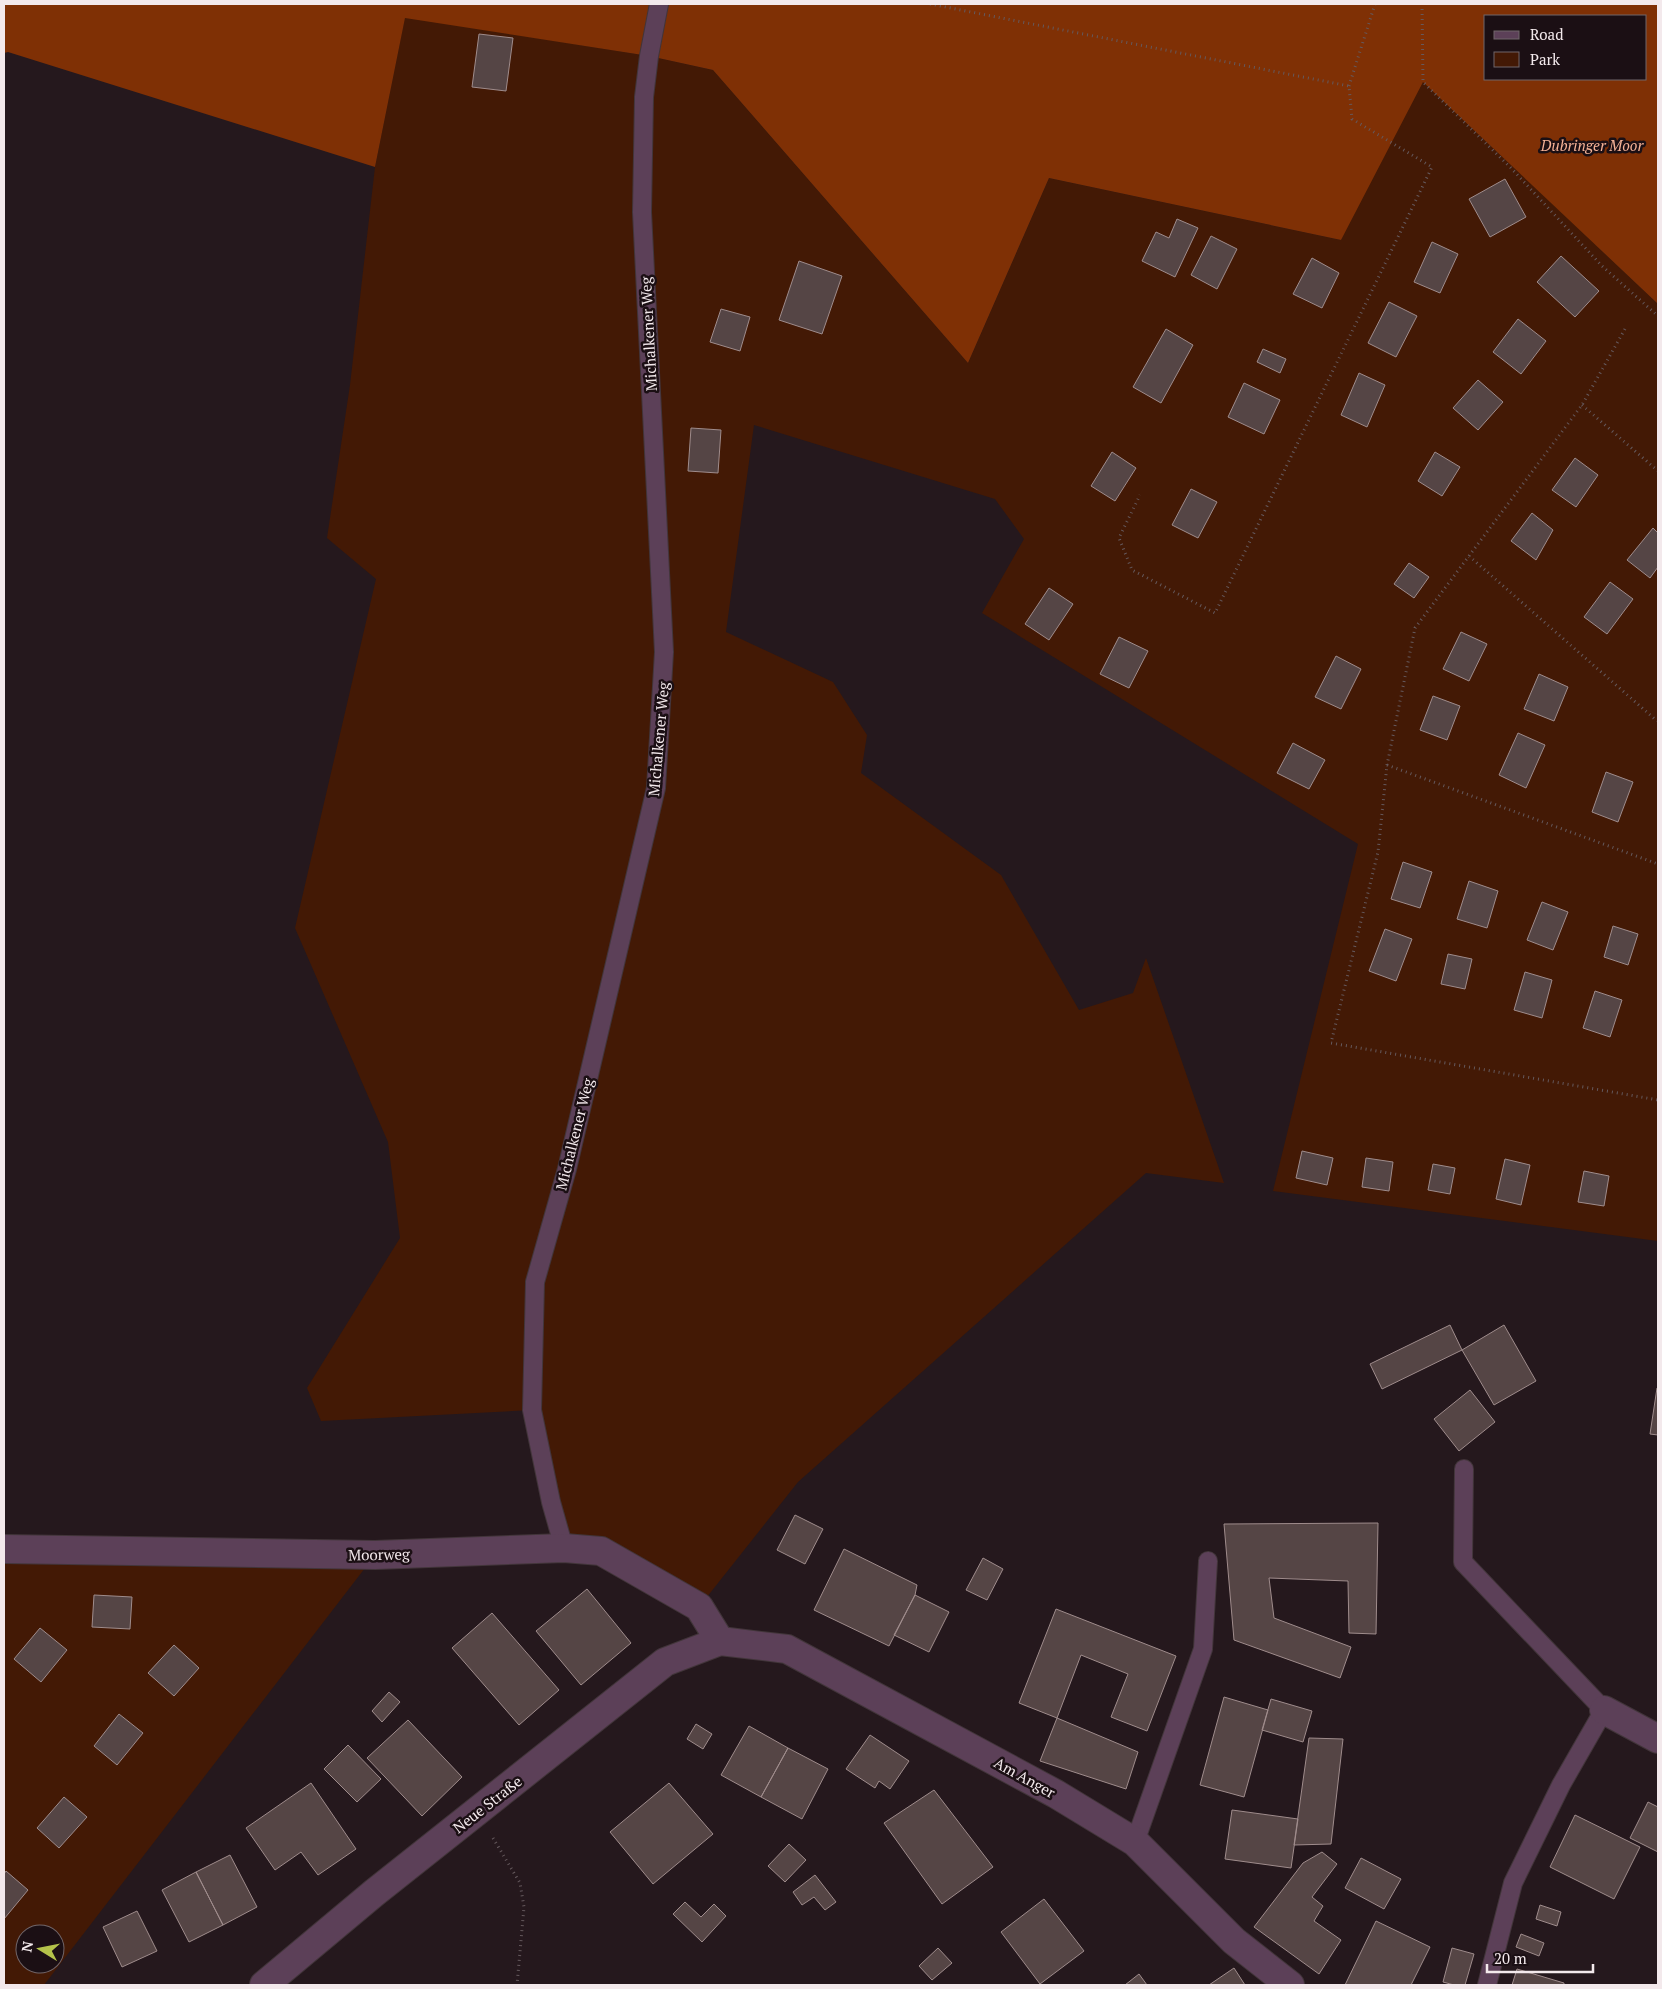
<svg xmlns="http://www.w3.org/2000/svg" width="1662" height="1989" font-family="'PT Serif',serif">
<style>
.green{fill:#431905;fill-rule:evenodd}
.forest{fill:#7f3005;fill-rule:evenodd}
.building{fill:#554545;stroke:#9f8c8c}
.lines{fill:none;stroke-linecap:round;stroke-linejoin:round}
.service-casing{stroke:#42353a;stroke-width:20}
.minor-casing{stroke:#42353a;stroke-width:30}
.path{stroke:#65595d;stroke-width:3;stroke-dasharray:1 4;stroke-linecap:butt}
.service{stroke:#5c4058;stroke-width:18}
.minor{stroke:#5c4058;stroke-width:28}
.labels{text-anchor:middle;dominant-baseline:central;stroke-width:5;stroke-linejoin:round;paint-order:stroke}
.park-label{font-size:15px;font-style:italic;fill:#f6b296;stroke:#1b0f14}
.street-label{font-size:15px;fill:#f3e9ec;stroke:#1b0f14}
</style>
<rect width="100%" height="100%" fill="#25181d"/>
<path class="green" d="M1418,4H1658V303L1486,141L1658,304V1241L1273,1191L1358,844L982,613L1024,539L995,499L754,425L726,632L833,682L867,735L861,773L1001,875L1079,1010L1133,993L1146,958L1224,1183L1146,1173L798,1482L699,1607L564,1548L532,1410L321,1421L307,1388L400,1238L388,1142L295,928L376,579L327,538L350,385L375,167L405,17L649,56L713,70L968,363L1049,178L1341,240ZM1486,16H1646V79H1486Z
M4,1549L375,1555L44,1985H4ZM25,1934H55V1964H25Z"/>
<path class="forest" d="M4,4H1658V304L1423,82L1341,240L1049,178L968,363L713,70L649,56L405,18L375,167L8,52L4,53ZM1486,16H1646V79H1486Z"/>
<path class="building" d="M479,34L513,38L506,91L472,87Z
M1505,179L1526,217L1490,237L1469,199Z
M1177,219L1198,228L1175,277L1142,261L1156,232L1169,238Z
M1211,236L1237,249L1217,289L1191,275Z
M1432,242L1458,254L1440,293L1414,282Z
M1561,256L1599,291L1575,317L1537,282Z
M1312,258L1339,273L1322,308L1293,294Z
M799,261L842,276L822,334L779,320Z
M1389,302L1417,316L1396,357L1368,343Z
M721,309L750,317L740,351L710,342Z
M1518,319L1546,341L1521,374L1493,352Z
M1166,329L1193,345L1161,403L1133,387Z
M1263,349L1286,359L1280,373L1257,362Z
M1359,373L1385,385L1367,427L1341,415Z
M1478,380L1503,402L1478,430L1453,408Z
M1244,383L1280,400L1264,434L1228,417Z
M691,428L721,430L718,473L688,471Z
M1112,452L1136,468L1115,501L1091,486Z
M1435,452L1460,467L1442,496L1418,481Z
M1575,458L1598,475L1576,507L1552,490Z
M1191,489L1217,502L1198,538L1172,525Z
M1532,513L1553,530L1536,560L1511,541Z
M1653,528L1658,533V567L1650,578L1627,560Z
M1409,563L1429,577L1414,598L1394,584Z
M1610,582L1633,599L1607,634L1584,617Z
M1049,588L1073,604L1049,640L1025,624Z
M1461,632L1487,644L1469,681L1443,669Z
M1119,637L1148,651L1129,688L1100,674Z
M1336,656L1361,669L1341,709L1315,697Z
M1539,674L1568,687L1554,721L1524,709Z
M1433,696L1460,706L1447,740L1420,730Z
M1518,733L1545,745L1526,788L1499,775Z
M1293,743L1325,760L1309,789L1277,773Z
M1606,772L1633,782L1618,822L1592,812Z
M1403,862L1432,872L1420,908L1391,899Z
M1469,881L1498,891L1487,928L1457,919Z
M1542,902L1568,912L1553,950L1527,940Z
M1613,926L1638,934L1628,965L1604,957Z
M1385,929L1412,939L1396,981L1369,971Z
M1448,954L1472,959L1465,989L1441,984Z
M1525,972L1552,980L1542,1018L1514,1010Z
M1595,991L1622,1000L1610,1037L1583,1028Z
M1302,1151L1333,1158L1327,1185L1296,1178Z
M1366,1158L1393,1162L1389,1191L1362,1187Z
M1505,1159L1530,1165L1521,1205L1496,1199Z
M1433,1164L1455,1168L1450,1194L1428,1190Z
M1584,1171L1609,1176L1604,1206L1578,1202Z
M1450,1325L1462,1350L1382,1389L1370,1364Z
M1504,1325L1536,1381L1494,1405L1462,1350Z
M1657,1388H1658V1435L1650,1434Z
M1470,1390L1495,1422L1459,1451L1434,1419Z
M795,1515L823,1529L805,1564L777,1550Z
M1378,1523L1376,1634L1349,1633L1348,1581L1269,1578L1274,1618L1351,1647L1340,1678L1234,1640L1224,1524Z
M844,1549L917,1585L915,1595L889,1646L814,1610Z
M983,1558L1003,1569L987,1600L966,1590Z
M587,1589L631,1643L581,1685L536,1631Z
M94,1595L132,1597L130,1629L92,1627Z
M915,1595L949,1612L929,1652L894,1635Z
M1056,1609L1176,1656L1147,1731L1111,1717L1128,1674L1081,1655L1057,1718L1019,1703Z
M492,1613L559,1690L519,1725L452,1648Z
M40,1628L67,1650L41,1682L14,1659Z
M174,1645L199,1668L174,1696L148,1673Z
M389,1692L400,1702L382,1722L372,1711Z
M1224,1697L1268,1710L1244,1797L1200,1785Z
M1271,1699L1312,1711L1303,1742L1262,1730Z
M119,1714L143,1733L117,1765L94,1746Z
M1057,1718L1138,1752L1126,1789L1040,1761Z
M408,1720L462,1777L422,1816L367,1758Z
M696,1724L712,1734L703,1749L687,1739Z
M749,1726L788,1748L761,1797L721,1775Z
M870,1735L909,1761L890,1789L879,1781L875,1788L846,1769Z
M1309,1738L1343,1739L1331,1844L1294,1845Z
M348,1745L381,1779L357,1802L324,1769Z
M788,1748L828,1769L802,1819L761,1797Z
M311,1783L356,1849L318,1875L301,1852L275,1870L246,1828Z
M669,1783L713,1834L653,1884L610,1832Z
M934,1790L993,1867L942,1904L884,1823Z
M64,1797L87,1817L59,1848L37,1828Z
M1648,1802L1658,1807V1852L1630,1838Z
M1232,1810L1298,1819L1291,1868L1225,1859Z
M1575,1815L1640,1847L1614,1899L1550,1867Z
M789,1844L806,1860L785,1882L768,1866Z
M1322,1852L1337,1864L1312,1897L1323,1906L1314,1921L1341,1940L1319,1974L1254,1927L1303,1863Z
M230,1855L257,1907L223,1925L196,1872Z
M1361,1858L1401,1879L1384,1909L1345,1888Z
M6,1871L28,1890L4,1919V1874Z
M196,1872L223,1925L189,1942L162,1890Z
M815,1875L836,1902L825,1910L814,1897L802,1905L793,1892Z
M1044,1899L1084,1951L1040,1984L1001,1932Z
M685,1902L701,1917L714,1904L726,1916L702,1942L673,1914Z
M1540,1905L1561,1912L1557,1926L1536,1919Z
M137,1911L157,1951L122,1967L103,1927Z
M1376,1921L1430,1947L1411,1985H1345Z
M1521,1934L1544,1943L1539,1956L1516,1947Z
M938,1948L952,1963L932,1980L919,1966Z
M1452,1948L1474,1954L1465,1985H1454L1443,1982Z
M1234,1968L1245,1985H1209Z
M1517,1969L1564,1983V1985H1512Z
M1139,1974L1147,1985H1125Z"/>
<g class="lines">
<g class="service-casing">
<path id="service" d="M1464,1469L1463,1562L1604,1710L1561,1785L1513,1883L1487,1985
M564,1548L551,1502L532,1410L535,1282L567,1169L656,788L664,652L642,212L644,97L649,56L659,4
M1135,1842L1203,1649L1208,1561"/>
</g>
<g class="minor-casing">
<path id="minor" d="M4,1549L375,1555L564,1548L601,1551L699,1607L720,1641
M1604,1710L1658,1739
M264,1985L374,1893L665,1662L720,1641L787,1649L1056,1794L1135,1842L1234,1941L1290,1985"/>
</g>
<path class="path" d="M930,4L1349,86L1352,119L1432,167L1215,613L1132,570L1119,538L1140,495
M1422,4L1423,82L1511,168L1602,266L1658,316
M1349,86L1375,4
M1625,329L1582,405L1415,628L1387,765L1378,852L1331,1043L1658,1100
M1582,405L1658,471
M1469,556L1657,721
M1387,765L1658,864
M493,1838L520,1883L524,1907L517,1985"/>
<use href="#service" class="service"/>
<use href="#minor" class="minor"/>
</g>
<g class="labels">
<g class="park-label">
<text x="1592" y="145">Dubringer Moor</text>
</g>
<g class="street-label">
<text transform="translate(648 334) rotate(-93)">Michalkener Weg</text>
<text transform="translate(658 739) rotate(-85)">Michalkener Weg</text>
<text transform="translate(574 1134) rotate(-76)">Michalkener Weg</text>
<text transform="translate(379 1554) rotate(-1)">Moorweg</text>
<text transform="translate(1025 1777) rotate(29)">Am Anger</text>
<text transform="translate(487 1804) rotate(-38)">Neue Straße</text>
</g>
</g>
<rect width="1662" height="1989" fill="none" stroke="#f3e9ec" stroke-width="10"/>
<rect x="1484" y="15" width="162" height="65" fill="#1b0f14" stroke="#71666a"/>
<rect x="1494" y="31" width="25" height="8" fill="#5c4058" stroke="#71666a"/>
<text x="1530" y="40" font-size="15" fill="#f3e9ec">Road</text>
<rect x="1494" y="52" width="25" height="15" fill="#431905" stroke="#71666a"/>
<text x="1530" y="65" font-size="15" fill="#f3e9ec">Park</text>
<g transform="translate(40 1949) rotate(280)"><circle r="24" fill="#1b0f14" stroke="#71666a"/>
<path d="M0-4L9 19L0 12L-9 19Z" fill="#b4c24a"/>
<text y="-8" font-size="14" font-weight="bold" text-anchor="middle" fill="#f3e9ec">N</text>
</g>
<path d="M1487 1964v8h106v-8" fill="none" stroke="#f3e9ec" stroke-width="2.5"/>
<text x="1494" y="1964" font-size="15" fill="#f3e9ec" stroke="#1b0f14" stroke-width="4" paint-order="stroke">20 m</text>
</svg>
